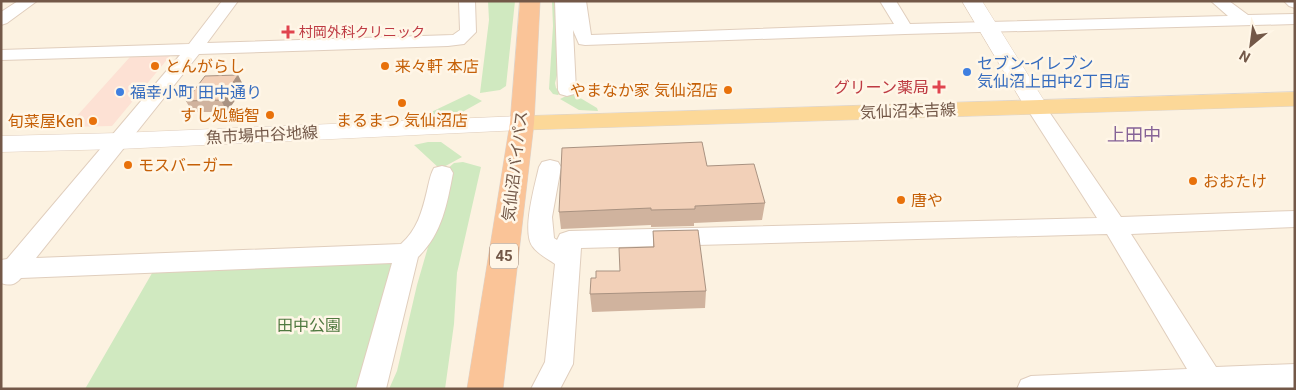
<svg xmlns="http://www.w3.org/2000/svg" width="1296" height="390" font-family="Roboto,'Noto Sans JP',sans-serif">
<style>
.commercial{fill:#fde1d4}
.green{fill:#d0e9c0}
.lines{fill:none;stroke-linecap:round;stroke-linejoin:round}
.minor-casing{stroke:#e0cebd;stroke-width:2}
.tertiary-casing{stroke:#e0cebd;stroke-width:1}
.primary-casing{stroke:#dbd4cf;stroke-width:1}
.trunk-casing{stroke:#dbd4cf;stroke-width:1}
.minor{fill:#fff;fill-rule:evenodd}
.tertiary{fill:#fff;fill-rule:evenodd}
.primary{fill:#fcd898;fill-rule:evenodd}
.trunk{fill:#fac498;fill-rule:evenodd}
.wall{fill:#d0b39e}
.shaded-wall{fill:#a99281}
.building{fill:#f2d0b8;stroke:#a99281}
.health-dot{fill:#e0444e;stroke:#fff6e7;stroke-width:2}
.food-dot{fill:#e8710a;stroke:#fff6e7;stroke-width:2}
.shop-dot{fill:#3f7fe0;stroke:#fff6e7;stroke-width:2}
.labels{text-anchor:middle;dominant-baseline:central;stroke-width:5;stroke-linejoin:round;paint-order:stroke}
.far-health-label{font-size:14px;fill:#be3a42;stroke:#fff6e7;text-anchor:start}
.shield{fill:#fff6e7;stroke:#9d8778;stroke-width:1}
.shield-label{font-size:15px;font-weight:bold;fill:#735848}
.shop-label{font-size:16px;fill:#366cbe;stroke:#fff6e7;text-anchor:start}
.food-label{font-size:16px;fill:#c56008;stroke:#fff6e7;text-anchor:start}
.health-label{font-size:16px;fill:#be3a42;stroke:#fff6e7;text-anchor:end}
.street-label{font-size:16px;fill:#735848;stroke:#fff6e7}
.park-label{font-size:16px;fill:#507940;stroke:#fff6e7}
.neighbourhood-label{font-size:18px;fill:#866397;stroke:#fff6e7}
</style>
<rect width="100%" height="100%" fill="#fcf2e1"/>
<path class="commercial" d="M170,56L112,126L67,127L130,57Z"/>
<path class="green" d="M488,1H515L506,86L500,90L480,93L489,20Z
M552,1H555L560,64L555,83L556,88L561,92L558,95L553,94L549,89L553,26Z
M572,93L597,108L598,111L579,110L560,99Z
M469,94L482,101L457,115H425Z
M428,142H441L462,157L440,169L414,145Z
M463,162L481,167L457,273L454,324L445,389H389L397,371L417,285L448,178L447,169L454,163Z
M394,258L358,389H85L155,268Z"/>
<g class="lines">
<g class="minor-casing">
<path id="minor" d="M18,1H37L7,23L1,25V12Z
M222,1H238L207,43L453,35L460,30L459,1H475L476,32L464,44L448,46L199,54L36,258L401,244C417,230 422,212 427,191C429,183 430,175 434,168L442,166L450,168L453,173C447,204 442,234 418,257L386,389H356L392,263L21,278C15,285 10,286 1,283V260L7,259L180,55L1,60V50L189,44Z
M555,1H586L591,35L894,24L880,1H896L910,24L1228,16L1211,1H1229L1248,15L1295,14V24L905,34L585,45L579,44L573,30L576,90L574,94L567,96L560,94L558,90Z
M1284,1H1295V8L1289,6Z
M1036,101L1043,103L1121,217L1295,211V227L1131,234L1216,367L1295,364V388L1017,389L1021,380L1031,376L1187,369L1107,234L581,248L573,364L560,389H531L545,362L555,264C548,259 538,254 533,247C521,233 535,185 539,167L542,162L550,160L558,162L561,167L552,217L554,238L557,240L560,234L569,231L1097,218L1026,107L1029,103Z"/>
</g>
<g class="tertiary-casing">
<path id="tertiary" d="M962,1H982L1048,107L1044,112L1036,114L1028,112Z
M522,116L531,118L534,123L531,128L522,130L119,149L1,152V136L119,133Z"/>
</g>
<g class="primary-casing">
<path id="primary" d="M1295,92V106L522,130L513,128L510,123L513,118L522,116Z"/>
</g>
<g class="trunk-casing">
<path id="trunk" d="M520,1H540L534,123L503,389H467L510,123Z"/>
</g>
<use href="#minor" class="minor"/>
<use href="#tertiary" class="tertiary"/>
<use href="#primary" class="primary"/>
<use href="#trunk" class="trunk"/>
</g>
<path class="wall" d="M238,75L244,87L227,112H192L186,101Z
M707,166L765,203L762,220L694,223V226L651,227V225L561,229L559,212Z
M653,231L706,291L705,308L592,312L590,294L596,278L620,271L653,247Z"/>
<path class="shaded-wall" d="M238,75L244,87L227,112L221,100Z"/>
<path class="building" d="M238,75L221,100L186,101L205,76Z
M702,142L707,166L754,164L765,203L695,206V209L651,210V208L559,212L562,148Z
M698,230L706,291L590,294L591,278H596V271H620L619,248L654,247L653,231Z"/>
<g class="health-dot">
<path d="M285.5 24.5h5v5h5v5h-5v5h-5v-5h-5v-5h5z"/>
<path d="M936.5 79.5h5v5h5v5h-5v5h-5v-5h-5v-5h5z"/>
</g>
<g class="food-dot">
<circle cx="155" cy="66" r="5"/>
<circle cx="385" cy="66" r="5"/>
<circle cx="728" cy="90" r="5"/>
<circle cx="402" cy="103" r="5"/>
<circle cx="270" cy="115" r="5"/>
<circle cx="93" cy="121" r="5"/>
<circle cx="128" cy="165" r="5"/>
<circle cx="1193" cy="181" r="5"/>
<circle cx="901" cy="200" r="5"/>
</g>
<g class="shop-dot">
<circle cx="967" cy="72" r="5"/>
<circle cx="120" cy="92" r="5"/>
</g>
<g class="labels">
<g class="far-health-label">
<text x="299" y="32">村岡外科クリニック</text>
</g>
<rect class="shield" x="490" y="243.5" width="28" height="25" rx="4"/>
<g class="shield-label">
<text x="504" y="256">45</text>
</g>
<g class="shop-label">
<text x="977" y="63">セブン-イレブン<tspan x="977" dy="18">気仙沼上田中2丁目店</tspan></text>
<text x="130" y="92">福幸小町 田中通り</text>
</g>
<g class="food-label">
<text x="165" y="66">とんがらし</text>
<text x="395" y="66">来々軒 本店</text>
<text x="718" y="90" text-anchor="end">やまなか家 気仙沼店</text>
<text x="260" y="115" text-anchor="end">すし処鮨智</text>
<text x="402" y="120" text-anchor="middle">まるまつ 気仙沼店</text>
<text x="83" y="121" text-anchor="end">旬菜屋Ken</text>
<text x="138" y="165">モスバーガー</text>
<text x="1203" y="181">おおたけ</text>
<text x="911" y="200">唐や</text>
</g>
<g class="health-label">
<text x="929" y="87">グリーン薬局</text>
</g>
<g class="street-label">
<text transform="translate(908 111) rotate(-2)">気仙沼本吉線</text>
<text transform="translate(262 135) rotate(-3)">魚市場中谷地線</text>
<text transform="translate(515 166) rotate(-83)">気仙沼バイパス</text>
</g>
<g class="park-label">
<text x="309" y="325">田中公園</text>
</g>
<g class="neighbourhood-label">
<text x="1134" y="134">上田中</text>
</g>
</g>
<rect width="1296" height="390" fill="none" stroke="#735848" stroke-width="5"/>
<g transform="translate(1251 45) rotate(209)" stroke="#fff6e7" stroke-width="4" paint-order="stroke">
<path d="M0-4L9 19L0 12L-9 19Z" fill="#735848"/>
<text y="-8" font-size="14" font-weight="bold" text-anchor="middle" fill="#735848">N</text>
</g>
</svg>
